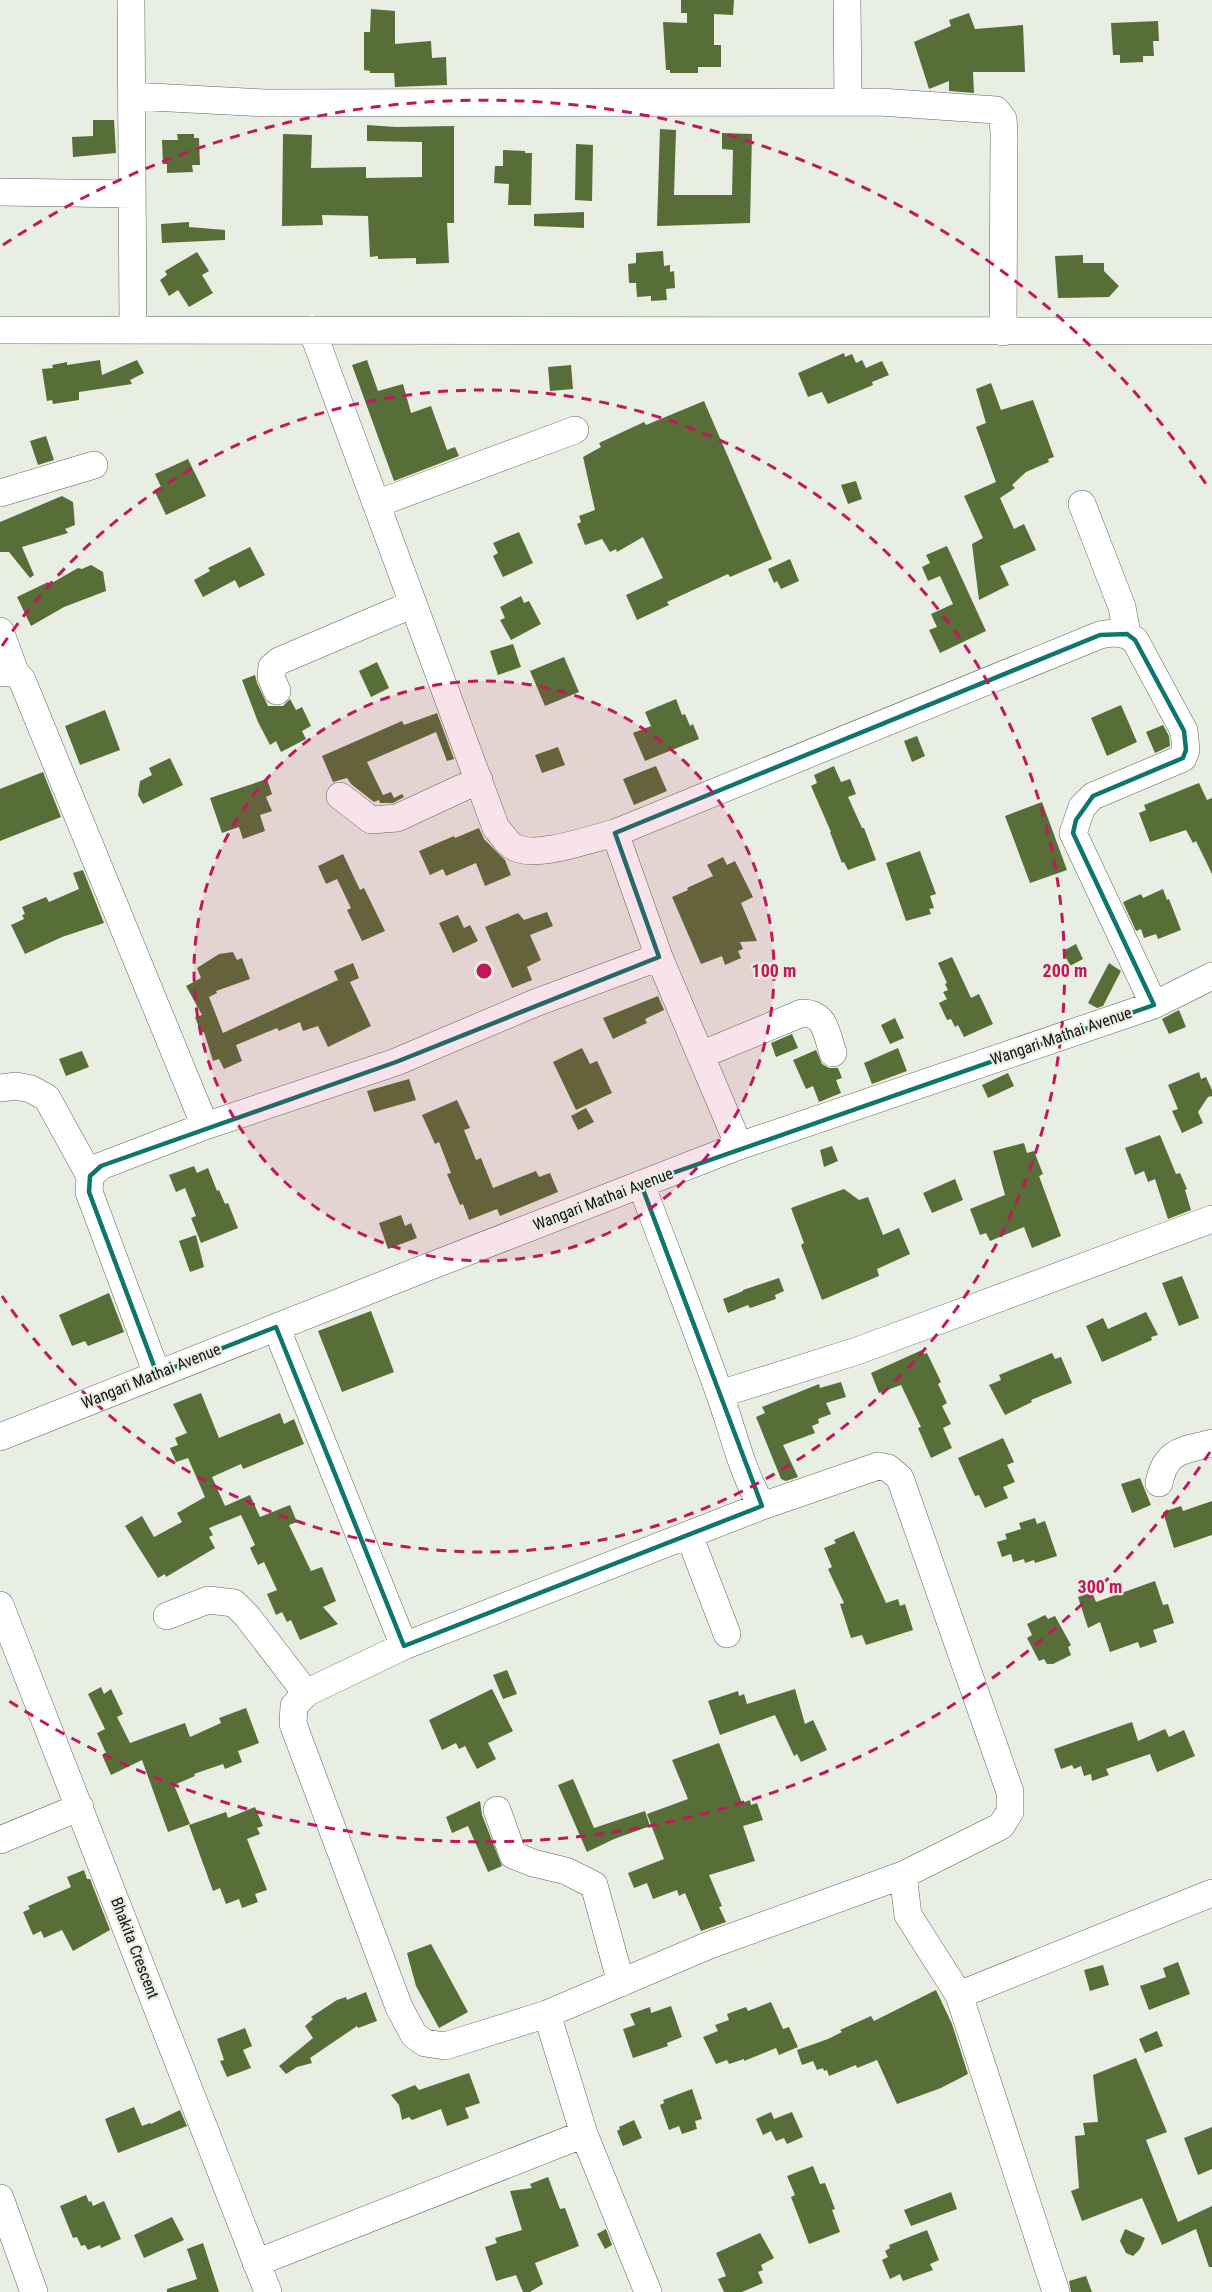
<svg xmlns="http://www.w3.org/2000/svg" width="1212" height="2292" font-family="'Roboto Condensed',sans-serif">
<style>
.building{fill:#576e38}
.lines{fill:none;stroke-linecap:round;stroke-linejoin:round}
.minor-casing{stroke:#60645b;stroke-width:28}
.minor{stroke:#fff;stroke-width:27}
.marked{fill:none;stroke:#0f766e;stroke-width:4.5;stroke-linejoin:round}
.ring{fill:none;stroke:#c2185b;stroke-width:3;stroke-dasharray:10 8}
.labels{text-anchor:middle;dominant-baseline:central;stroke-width:4.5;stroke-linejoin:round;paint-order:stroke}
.street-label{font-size:16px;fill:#131411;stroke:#e8eee2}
.centre{fill:#c2185b;stroke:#e8eee2;stroke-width:3}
.ring-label{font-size:18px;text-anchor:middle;font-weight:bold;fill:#c2185b;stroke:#e8eee2;stroke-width:4.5;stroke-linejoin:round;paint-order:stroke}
</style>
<rect width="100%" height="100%" fill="#e8eee2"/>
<path class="building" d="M681,0H734L733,15L714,14V45H721V67H698V73H670V70H666L663,22L687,23V13H681Z
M371,9L395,11V44L431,41L432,58L446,57L447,85L395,87L394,73H370V71L364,70V32H370Z
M969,13L975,29L1023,25L1025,72H973L974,93L949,91V81L929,89L914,42L951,26L949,20Z
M1158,21L1159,41H1153L1154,56H1143V62L1120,63V55H1113L1111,23Z
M93,120H114L116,153L73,157L72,137L93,136Z
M367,125L396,127L454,126V223H447L449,263L416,264V258L378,259V256L370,257L368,216L322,215L323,225L282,226L283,134L312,135L311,168L366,167V178L422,177V142L367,141Z
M660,129L676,130L674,195H732L733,150L722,149V133L752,134L750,223L657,226Z
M177,134H194V138H199L200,165H192L193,172L167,173V164H163L162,140H178Z
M576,144L593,145L592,201L575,200Z
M503,150L525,151V153H532L531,205H508L509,184L494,183L495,166H503Z
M584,212V228L534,226V214Z
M189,222V227L225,230V240L162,243L161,224Z
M663,251L664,266L670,265V272L674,271L675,288L666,289L667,300L651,301V296L637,297L636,283H629L628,264L636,263V253Z
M197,252L209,271L202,275L213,293L189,307L178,290L169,296L160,280L167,275L165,271Z
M1083,255V263H1104V271L1119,286L1109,297L1058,298L1055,256Z
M844,353L845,357L852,354L856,363L862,360L866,368L882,361L889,375L872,382L873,385L828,404L822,392L808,397L798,373Z
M100,360L102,375L137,360L144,373L130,380L132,384L79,392V400L53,404L52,400L47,401L42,369L53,368L52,365L67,362V365Z
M367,360L378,391L403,384L411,413L431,406L447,450L455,447L459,456L394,481L352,365Z
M571,365L573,389L550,391L548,367Z
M991,383L1001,410L1033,400L1054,457L1048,459L1049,462L1026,472L1012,485L1015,488L1000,498L1014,529L1024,524L1036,550L1000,566L1009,585L979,600L972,544L983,538L964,496L996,482L976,427L986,423L976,389Z
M704,401L772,559L730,577L728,574L667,602L669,605L637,620L626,595L663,578L643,537L617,552L616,549L610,552L602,539L585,545L577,524L581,522L579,516L595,510L583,457L601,447L599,443L644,422L646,425Z
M46,436L54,460L38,465L30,441Z
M188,459L206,496L166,515L154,490L161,487L155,474Z
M856,481L862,499L848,504L841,485Z
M62,496L73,502L75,525L65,529L68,533L22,547L34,575L30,578L9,552H0V522Z
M519,532L533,563L503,577L493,556L498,553L493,543Z
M947,546L986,631L940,653L929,630L937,627L931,614L953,604L940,576L928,581L922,567L930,563L926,555Z
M250,547L265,575L239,588L235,580L203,597L194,580L210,571L208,568Z
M790,559L799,581L781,589L777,581L774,583L768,569Z
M91,565L103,572L106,591L64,607L31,626L17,597L48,582L50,584L78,568L82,569Z
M521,596L524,603L529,601L541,624L511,640L500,620L505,618L500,607Z
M513,644L521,667L498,675L490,651Z
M564,657L579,692L545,706L530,671Z
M377,662L389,688L371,697L359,671Z
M255,675L257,683L268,706H283L290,699L296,710L302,707L311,726L302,731L306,739L281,752L276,741L270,745L258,722L242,680Z
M676,699L682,715L685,714L690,726L693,724L699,739L645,761L633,733L651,726L645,712Z
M1121,705L1137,742L1107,756L1091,718Z
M105,710L120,750L80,765L65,726Z
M437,713L454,759L447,761L436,732L367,762L383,795L391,792L394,798L402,794L404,797L393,803H380L379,800L374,802L351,784L347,778L333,782L322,756L402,721L404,725Z
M1163,725L1169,736L1170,746L1155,753L1146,732Z
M917,736L925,756L912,762L904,741Z
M558,747L565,765L542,773L535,755Z
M170,758L183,785L143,804L138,795L140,781L152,775L149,768Z
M656,766L667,791L634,805L623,779Z
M834,766L841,782L850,779L856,794L848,797L862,828H864L876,860L848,870L844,862L842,863L830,832H831L811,786L817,783L814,775Z
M43,772L61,817L0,841V789Z
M267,779L272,794L266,797L272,811L260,815L265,831L243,839L239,827L222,833L210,798Z
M1199,783L1207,800L1212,798V874L1196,841L1193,843L1186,830L1150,842L1139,813L1146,810L1144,805Z
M1042,802L1067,870L1030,883L1005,816Z
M479,828L484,839L505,860L511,875L485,886L476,863L446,876L443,869L430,875L419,851L454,836L455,838Z
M920,851L936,894L930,896L934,908L929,909L931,914L906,921L886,863Z
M343,854L360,890L364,888L385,931L362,941L347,910L351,908L337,879L326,884L318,866Z
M723,857L727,865L735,861L753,897L741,903L757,941L740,942L743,949L738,951L741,958L725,965L722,956L701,964L672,897L688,890L687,888L713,876L707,865Z
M83,870L104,923L62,937L25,954L11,925L24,919L22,915L25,914L22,907L46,897L49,902L79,889L73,873Z
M1163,889L1167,900L1169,899L1181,930L1158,939L1156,934L1144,938L1141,929L1136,931L1123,902L1141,894L1143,898Z
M547,912L553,926L530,935L541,960L527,967L532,980L512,988L485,927L518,913L524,920Z
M458,915L464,928L470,925L478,941L453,953L439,923Z
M1076,944L1083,959L1070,966L1063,951Z
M233,952L237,960L242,958L250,979L216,991L217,993L209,997L223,1033L338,980L334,971L353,963L359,978L350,982L371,1026L328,1047L318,1026L303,1031L300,1022L279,1031L277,1028L236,1045L242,1061L224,1069L219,1059L213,1061L204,1032L201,1033L195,1017L202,1015L186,986L201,978L197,968L219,954Z
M952,957L971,998L979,994L993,1024L964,1037L958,1025L955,1027L951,1019L947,1020L939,1003L947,999L943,992L948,990L945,984L947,983L938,963Z
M1109,963L1121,971L1103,1006L1097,1008L1088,1003Z
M658,996L664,1010L645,1019L647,1023L613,1039L603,1018Z
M1179,1010L1186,1027L1169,1034L1162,1019Z
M895,1018L904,1038L890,1044L881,1025Z
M792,1034L798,1048L776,1057L771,1043Z
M582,1048L590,1064L597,1061L612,1093L576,1110L553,1062Z
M898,1048L907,1071L872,1084L864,1063Z
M816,1050L822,1064L829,1068H838L842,1078L836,1080L841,1093L819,1102L813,1086L806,1089L793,1060Z
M82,1051L89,1067L66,1076L59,1059Z
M1199,1072L1201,1079L1206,1077L1212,1090V1096L1208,1097L1198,1112L1203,1123L1182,1133L1172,1111L1178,1109L1168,1085Z
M1008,1073L1014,1086L988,1098L982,1085Z
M409,1079L416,1100L374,1112L367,1091Z
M457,1100L470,1128L464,1130L476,1160L481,1158L493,1188L536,1171L539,1177L550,1173L558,1192L500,1216L497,1209L469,1220L463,1204L460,1205L447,1174L451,1173L439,1142L435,1144L422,1115Z
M586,1108L594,1122L578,1130L571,1116Z
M1160,1135L1176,1174L1180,1173L1187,1189L1185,1190L1191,1210L1168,1219L1155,1179L1148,1182L1144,1171L1135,1175L1125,1148Z
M1024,1143L1027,1153L1034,1151L1043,1174L1039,1176L1061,1236L1032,1248L1024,1227L990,1241L986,1233L980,1235L970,1209L1005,1195L993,1151Z
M832,1146L838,1161L824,1167L820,1150Z
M194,1166L197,1173L208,1168L217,1191L219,1190L225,1204L228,1203L238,1228L201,1243L191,1218L196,1216L185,1188L176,1192L169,1175Z
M955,1179L963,1200L932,1213L923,1193Z
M844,1189L859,1200L868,1197L883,1235L899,1228L910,1254L877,1269L879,1276L822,1300L801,1245L804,1243L791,1208Z
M401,1215L405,1226L411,1223L417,1238L388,1249L379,1223Z
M196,1235L204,1267L190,1272L179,1241Z
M1182,1276L1199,1318L1179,1326L1162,1283Z
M779,1278L784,1291L775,1295L776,1299L750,1308L748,1305L728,1313L723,1299L743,1291V1290Z
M109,1293L124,1332L88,1346L85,1341L72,1346L59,1315Z
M371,1311L394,1372L342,1392L318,1331Z
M1146,1312L1158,1335L1151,1337L1152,1340L1102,1362L1086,1326L1103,1318L1108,1329Z
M922,1350L924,1354L927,1353L941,1382L938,1384L947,1403L942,1406L951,1424L943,1428L952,1448L931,1458L918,1428L921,1427L901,1385L879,1393L871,1373Z
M1052,1353L1055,1359L1061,1357L1072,1383L1031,1400L1032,1402L1005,1415L989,1385L1001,1380L999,1375Z
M841,1382L846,1397L826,1403L831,1414L818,1419L819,1423L812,1426L815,1433L783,1445L798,1477L786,1481L781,1479L756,1417L765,1413L762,1407L819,1384L820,1388Z
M201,1393L219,1438L280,1413L284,1424L294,1419L304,1444L243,1469L241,1464L212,1477L225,1506L250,1495L260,1517L290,1505L297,1522L289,1525L311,1571L322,1567L336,1601L323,1607L338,1624L300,1640L291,1620L287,1622L282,1612L276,1615L267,1594L277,1590L264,1562L258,1565L250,1548L255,1545L241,1515L209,1528L213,1535L209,1537L215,1548L166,1577L165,1574L158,1578L125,1526L142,1516L154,1537L182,1522L177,1513L205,1497L188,1458L176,1462L170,1448L178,1445L175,1438L187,1433L173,1404Z
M1003,1438L1014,1462L1007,1465L1015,1482L1003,1487L1008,1498L985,1508L979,1495L975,1496L958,1458Z
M1140,1478L1151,1505L1132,1513L1121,1484Z
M1212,1501V1535L1174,1548L1163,1512L1181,1506L1183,1511Z
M1035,1518L1037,1524L1045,1521L1057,1556L1035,1563L1034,1560L1025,1563L1024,1559L1013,1562L1011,1554L1002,1557L997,1542L1007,1539L1005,1534L1021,1529L1019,1523Z
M854,1531L886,1603L898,1599L900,1606L905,1604L913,1630L866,1645L862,1635L851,1638L840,1604L844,1603L828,1569L832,1567L824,1548L836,1543L834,1540Z
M1155,1581L1163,1605L1168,1604L1174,1623L1153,1630L1157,1642L1140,1648L1138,1642L1110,1652L1100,1622L1088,1628L1078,1597L1092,1592L1096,1602Z
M1045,1615L1048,1619L1055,1616L1071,1645L1068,1647L1071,1655L1053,1664H1047L1044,1659L1039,1661L1027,1638L1032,1635L1027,1624Z
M507,1670L517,1694L503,1699L493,1675Z
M101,1687L104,1694L111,1689L123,1714L117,1717L130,1743L185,1723L190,1737L221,1723L219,1718L246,1708L259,1743L238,1751L242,1762L225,1769L223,1764L194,1774L195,1776L174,1785L190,1824L168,1832L142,1760L111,1775L102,1755L106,1753L97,1733L105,1729L88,1694Z
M492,1689L513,1731L488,1743L496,1759L477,1769L465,1746L459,1749L456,1743L442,1750L429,1720Z
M795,1689L805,1724L813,1720L827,1750L801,1762L797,1754L794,1756L775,1715L720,1735L708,1701L738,1691L739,1696L744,1694L747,1704Z
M1132,1722L1138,1741L1165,1729L1169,1737L1184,1730L1195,1756L1157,1772L1150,1754L1106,1769L1109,1775L1092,1781L1091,1774L1084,1776L1081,1766L1074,1769L1072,1765L1061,1769L1054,1749Z
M719,1743L742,1803L750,1800L751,1805L757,1803L763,1820L743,1826L755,1861L709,1875L722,1906L719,1907L726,1922L701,1931L685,1893L679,1896L677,1890L653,1899L647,1883L634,1888L628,1873L664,1859L647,1814L688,1799L672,1760Z
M573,1779L594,1828L645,1811L650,1826L614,1839L587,1852L558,1785Z
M480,1801L482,1815L502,1866L488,1872L468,1826L452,1833L446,1817Z
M255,1807L263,1826L257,1828L260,1834L247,1839L267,1890L255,1894L258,1902L242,1908L239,1899L226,1904L220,1888L213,1891L189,1825L226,1812L228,1818Z
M84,1870L87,1879H90L110,1930L73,1951L62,1930L44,1938L41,1931L33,1935L23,1912L30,1909L28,1906L71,1887L67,1877Z
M431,1944L468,2012L439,2028L416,1986L407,1953Z
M1178,1962L1190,1994L1149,2010L1140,1986L1166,1977L1163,1968Z
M1103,1965L1109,1985L1090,1991L1084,1970Z
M936,1990L952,2024L968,2074L941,2088L897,2104L877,2060L857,2068L856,2065L829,2076L827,2070L824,2071L823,2068L817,2070L813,2061L802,2065L797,2050L828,2039L842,2032L840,2030L871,2016L874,2021Z
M366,1992L377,2021L358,2028L357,2026L310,2058L312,2063L297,2067L286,2074L279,2066L313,2038L305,2026L313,2019L311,2017L337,2000L346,1997L347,2000Z
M771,2002L783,2029L789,2027L798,2047L779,2055L776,2048L744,2061V2059L729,2064L727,2060L716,2064L703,2037L718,2031L715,2025L729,2020L727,2014L746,2007L748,2011Z
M671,2006L682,2037L667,2043L668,2046L633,2058L623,2029L635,2025L630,2014L650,2007L651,2013Z
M245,2028L252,2046L243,2050L251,2068L227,2077L220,2061L224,2060L217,2039Z
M1157,2031L1163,2046L1145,2053L1139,2039Z
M1136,2058L1167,2132L1146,2140L1178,2222L1212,2206V2267H1209L1196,2229L1162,2245L1142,2198L1082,2221L1071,2191L1079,2188L1075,2136L1085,2135L1083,2123L1098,2122L1093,2075Z
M469,2073L480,2103L465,2108L469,2118L447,2126L441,2109L412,2120L409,2117L402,2120L399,2105L391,2095L415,2085L419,2090Z
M692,2089L702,2119L695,2121L697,2129L682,2134L679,2126L669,2130L660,2105L664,2103L663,2100Z
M134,2107L142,2126L150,2123L151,2124L180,2110L187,2126L118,2153L105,2119Z
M771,2112L774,2119L792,2112L803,2137L787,2144L784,2138L776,2141L771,2131L763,2135L756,2119Z
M634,2120L642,2138L623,2146L617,2131L620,2129L619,2127Z
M1212,2127V2169L1198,2175L1184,2138Z
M813,2166L820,2184L825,2183L835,2209L832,2210L840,2232L809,2244L791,2197L795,2195L787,2176Z
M548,2177L560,2209L565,2208L579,2246L535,2263L543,2284L530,2292H523L516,2275L496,2281L485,2247L497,2243L495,2238L522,2230L510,2191L532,2188L530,2184Z
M951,2192L957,2209L911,2226L904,2210Z
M86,2195L89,2202L91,2201L93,2206L104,2201L121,2239L101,2248L100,2245L88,2250L85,2245L81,2246L77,2237L73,2238L60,2206Z
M172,2217L184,2240L144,2258L134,2235Z
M606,2229L612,2245L605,2249L597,2234Z
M1125,2229L1145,2238L1140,2249L1133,2256L1126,2253L1120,2241Z
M927,2230L939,2260L930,2264L933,2270L903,2281L900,2274L890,2279L882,2260L888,2257L885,2251L890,2248L889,2245Z
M760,2233L774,2258L761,2265L763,2270L758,2272L763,2283L742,2292H724L718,2279L726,2276L716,2253Z
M203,2243L219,2292H167V2289L197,2279L187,2249Z
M1086,2276L1092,2292H1071L1069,2281Z"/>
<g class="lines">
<g class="minor-casing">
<path id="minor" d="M131,0L133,330
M847,0L848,102
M132,96L265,103L880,102L996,110L1003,119L1004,133L1003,332
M0,192L132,194
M0,330L1212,331
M312,330L496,828C502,834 508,845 516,848C539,858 590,839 615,833L1100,635C1113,632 1124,632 1135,640L1184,731L1186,750L1183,758L1093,796L1082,807L1073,833L1154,1005
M0,493L94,465
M376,504L575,430
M1082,504L1122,607L1127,634
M0,631L15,672
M0,673L15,672L22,680L205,1126
M277,691L271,677L272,667L279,661L413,604
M340,796L371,820L397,818L479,780
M615,833L659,957L739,1146
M701,1055L802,1013C826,1013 826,1033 833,1053
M0,1088L16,1086L31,1089L47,1098L90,1176
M641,1184C667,1254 695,1324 720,1395C733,1431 742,1473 762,1506L878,1466L888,1468L900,1478L1010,1792V1812L1001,1826L903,1875L908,1915L959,1995
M276,1327L404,1646
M157,1374L89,1192L90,1176L101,1166L205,1126L396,1062L535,1003L659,957
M720,1394L857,1351L1212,1219
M0,1437L423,1269L739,1146L1154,1005L1212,976
M1159,1483C1166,1449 1183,1451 1212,1443
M762,1506L404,1646L306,1693L294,1706L293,1724L399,2007L414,2035L425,2043L445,2046L547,2014L707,1946L903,1875
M689,1535L727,1634
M0,1605L268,2292
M167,1616L208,1600L234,1603L247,1616L306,1693
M497,1810L513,1855L533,1863L566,1871L594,1885L621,1983
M0,1840L80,1807
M547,2014L584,2134L648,2292
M0,2198L34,2292
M256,2263L584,2134
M1056,2292L959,1995L1212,1893"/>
</g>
<use href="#minor" class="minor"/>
</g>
<path class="marked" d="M1127,634L1135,640L1184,731L1186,750L1183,758L1093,796L1076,820L1073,833L1154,1005L641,1184L762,1506L404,1646L276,1327L157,1374L89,1192L90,1176L101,1166L396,1062L659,957L615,833L1100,635Z"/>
<circle cx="484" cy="971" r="290" fill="#c2185b" fill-opacity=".12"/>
<g class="ring">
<circle cx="484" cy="971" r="290"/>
<path d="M2 646A581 581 0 1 1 2 1296"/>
<path d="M1210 1452A871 871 0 0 1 3 1697M3 245A871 871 0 0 1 1210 490"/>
</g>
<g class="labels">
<g class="street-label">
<text transform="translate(1061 1036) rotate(-19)">Wangari Mathai Avenue</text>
<text transform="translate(603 1199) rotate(-21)">Wangari Mathai Avenue</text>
<text transform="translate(151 1376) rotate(-22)">Wangari Mathai Avenue</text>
<text transform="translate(135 1948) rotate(69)">Bhakita Crescent</text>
</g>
</g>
<circle cx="484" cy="971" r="9" class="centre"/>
<g class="ring-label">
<text x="774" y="977">100 m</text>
<text x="1065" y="977">200 m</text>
<text x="1100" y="1593">300 m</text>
</g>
</svg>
